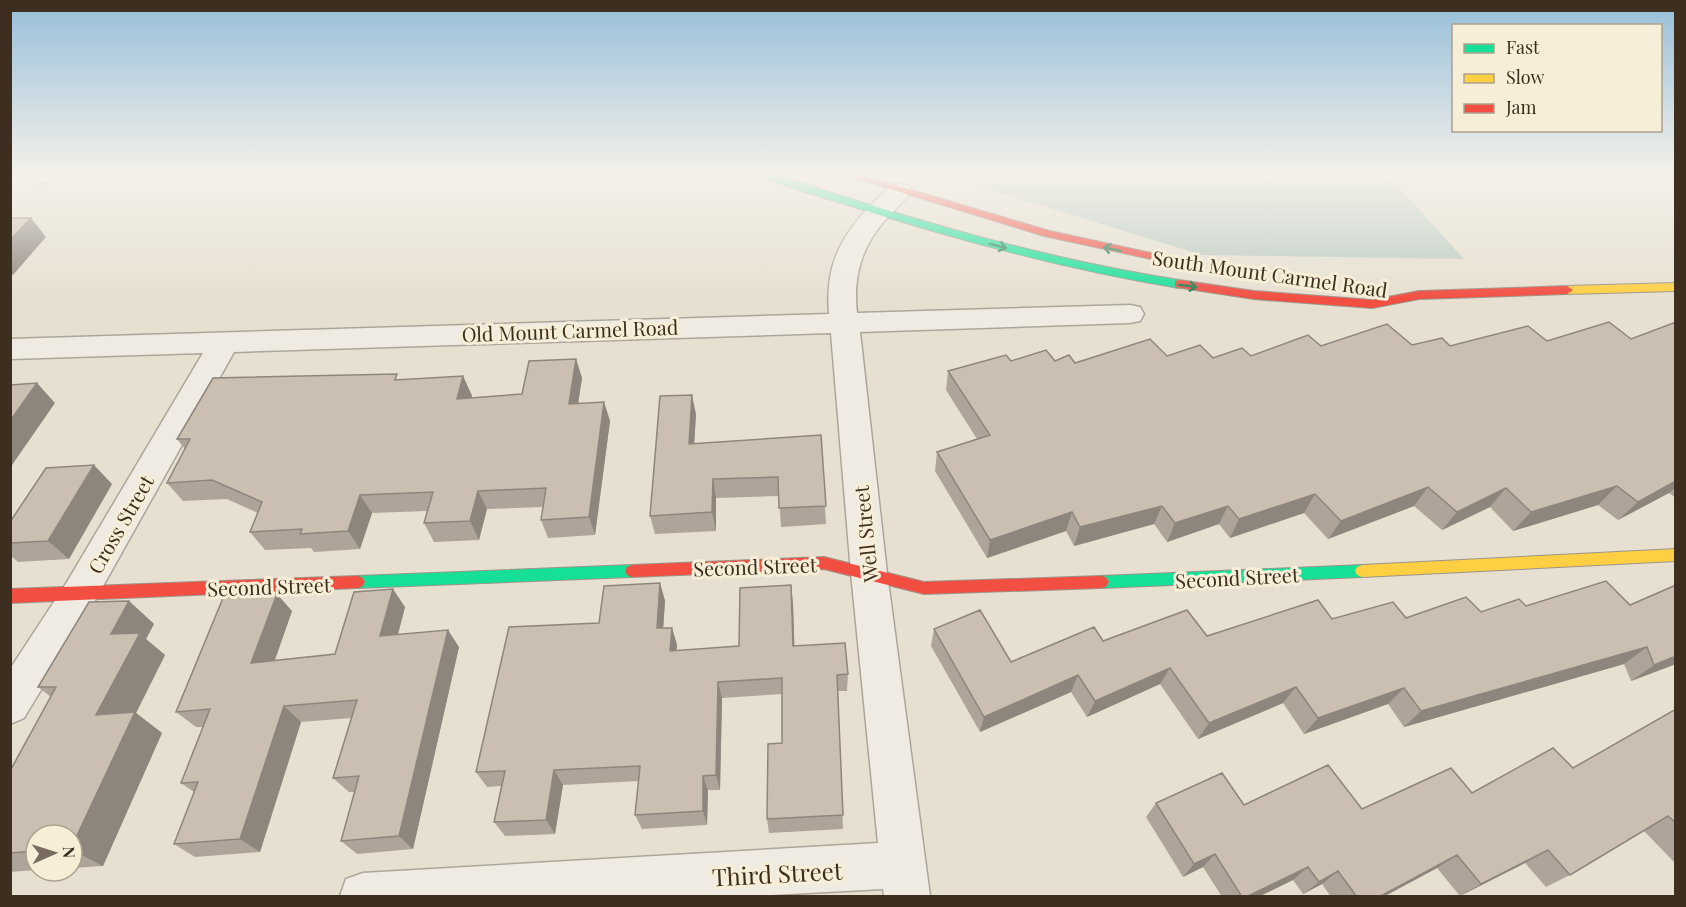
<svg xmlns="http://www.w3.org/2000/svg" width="1686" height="907" font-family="'Playfair Display',serif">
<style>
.water{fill:#bcccc2}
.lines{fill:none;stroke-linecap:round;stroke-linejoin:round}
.street-casing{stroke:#ada599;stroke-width:3}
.fast-casing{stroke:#9c958a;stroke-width:2}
.slow-casing{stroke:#9c958a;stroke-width:2}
.jam-casing{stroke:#9c958a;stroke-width:2}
.street{fill:#efebe3;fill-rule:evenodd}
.fast{fill:#16e098;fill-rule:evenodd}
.slow{fill:#ffcf43;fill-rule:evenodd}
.jam{fill:#f24e42;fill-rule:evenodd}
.wall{fill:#afa499}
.shaded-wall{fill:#8e867d}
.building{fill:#cbbfb2;stroke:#8e867d;stroke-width:1.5}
.oneway{stroke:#2b7e56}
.labels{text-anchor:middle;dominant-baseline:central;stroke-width:6;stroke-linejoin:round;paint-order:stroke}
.street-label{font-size:20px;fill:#3d2e20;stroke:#f7eed8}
.near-street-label{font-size:24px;fill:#3d2e20;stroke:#f7eed8}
</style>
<rect width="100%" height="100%" fill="#e7e0d1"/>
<path class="water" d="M936,173H1386L1464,259L1202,255Z"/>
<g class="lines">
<g class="street-casing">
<path id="street" d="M29,173H53L48,182L39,184L30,182L27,177Z
M900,184L909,186L912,191C905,201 895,209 887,218C861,247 853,276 857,313L1130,305L1140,307L1144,314L1140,321L1130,323L860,332L887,573L930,896H884L883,889L755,896H340L346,879L363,873L878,843L851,573L831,333L234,352L93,604L24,718L10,724V669L67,582L203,353L10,359V339L829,314C825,268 839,238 871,205C880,196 887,187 900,184Z"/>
</g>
<g class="fast-casing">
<path id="fast" d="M756,173H772C906,218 1039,258 1179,280L1185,284L1179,288C1063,269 950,238 838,202C819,196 770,183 756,173Z
M632,565L637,567L639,571L637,575L632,577L357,588L352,587L349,582L352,577L357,576Z
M1362,565L1367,567L1369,571L1367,575L1362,577L1101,588L1096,587L1093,582L1096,577L1101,576Z"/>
</g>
<g class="slow-casing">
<path id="slow" d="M1676,283V291L1567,294L1561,290L1567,286Z
M1676,549V561L1362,577L1357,575L1355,571L1357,567L1362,565Z"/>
</g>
<g class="jam-casing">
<path id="jam" d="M838,173H854L1050,231L1174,258L1180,261L1174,264L1044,236Z
M1179,280L1254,291L1372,300L1419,291L1567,286L1573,290L1567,294L1419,299L1372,308L1254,299L1175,287V281Z
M824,557L924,582L1101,576L1106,577L1109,582L1106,587L1101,588L924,594L824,569L632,577L627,575L625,571L627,567L632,565Z
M357,576L362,577L365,582L362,587L357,588L10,603V589Z"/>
</g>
<use href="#street" class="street"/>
<use href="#fast" class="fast"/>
<use href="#slow" class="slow"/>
<use href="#jam" class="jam"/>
</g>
<path class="wall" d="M1676,322V498L1669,493L1618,520L1598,505L1513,531L1490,507L1442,530L1414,506L1328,539L1304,513L1230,538L1219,524L1167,542L1154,524L1074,546L1066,531L987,558L935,471L937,452L977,439L946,390L948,371L1011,361H1055L1075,363L1167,356L1213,358L1251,356L1321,346L1412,345L1450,346L1631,339Z
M576,359L582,378L578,404L604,402L610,421L595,535L548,538L541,520L543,507L487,509L479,540L434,542L424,523L427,511L372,513L360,549L314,552L311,548L265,550L250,532L258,513L227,499L183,501L167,483L185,449L177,439L400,380L463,376L472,396L471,398L522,394Z
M696,414L694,444L821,435L826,524L781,527L779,496L716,498V531L655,534L650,516Z
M112,484L69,559L18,562L10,555V522Z
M1606,581L1676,664L1631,681L1624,664L1404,727L1388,704L1304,734L1283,703L1198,739L1160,684L1087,717L1071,692L980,732L931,646L934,629L1011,662L1103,641L1207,636L1332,619L1406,618L1481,612L1526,606Z
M660,583L665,601L663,628H672L677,645L676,651L739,646L793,603L794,646L848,674L847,691H838L843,829L769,833L767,819L782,743V694L722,698L720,790H708L707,825L642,829L635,815L639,781L563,785L555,834L505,836L494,822L501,786L487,787L476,772L599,623Z
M129,601L154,624L146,639L165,655L136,713L162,733L103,866L72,868V835H36V870L10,872V771L51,697L38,687Z
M405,607L398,634L459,647L413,849L357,854L341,841L355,792H349L333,778L351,718L301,722L260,852L195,857L174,844L194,792L181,783L203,727H196L176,712L292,611L275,660L335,654Z
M1676,709V864L1643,830L1570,875L1546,887L1525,863L1460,896L1437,868L1383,897H1331L1322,884L1303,894L1293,880L1258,897H1222L1203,867L1183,877L1146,817L1156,803L1244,805L1362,809L1472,793L1573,768Z"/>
<path class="shaded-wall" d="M31,218L46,237L13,275L10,272V240Z
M576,359L582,378L575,423L569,404Z
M463,376L472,396L466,418L457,399Z
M37,383L55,403L10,468V421Z
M692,395L696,414L693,463L689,444Z
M604,402L610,421L595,535L589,517Z
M94,465L112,484L69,559L48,541Z
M713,479L716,498V531L712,512Z
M1676,481V487L1669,493L1618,520L1638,502Z
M1617,486L1598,505L1513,531L1531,512Z
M1428,487L1414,506L1328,539L1341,521Z
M1506,488L1490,507L1442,530L1457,512Z
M478,491L487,509L479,540L470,521Z
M1315,494L1304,513L1230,538L1239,519Z
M360,495L372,513L360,549L348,531Z
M1162,506L1154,524L1074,546L1080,527Z
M1228,506L1219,524L1167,542L1175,523Z
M1072,512L1066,531L987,558L990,540Z
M660,583L665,601L662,646L657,628Z
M791,585L793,603L795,663L793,646Z
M393,589L405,607L393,653L380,636Z
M277,594L292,611L268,679L251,663Z
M129,601L154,624L146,639L165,655L136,713L162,733L103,866L72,850V846L111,634Z
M672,628L677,645L675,668L670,651Z
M448,630L459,647L413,849L399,836Z
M1647,647L1624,664L1404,727L1421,711Z
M1676,656V664L1631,681L1654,665Z
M1170,668L1160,684L1087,717L1095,701Z
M1078,675L1071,692L980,732L984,717Z
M718,682L722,698L720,790L716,775Z
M1296,687L1283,703L1198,739L1209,723Z
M1404,688L1388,704L1304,734L1318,718Z
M284,706L301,722L260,852L240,839Z
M554,770L563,785L555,834L546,820Z
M703,776L708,790L707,825L703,811Z
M1548,850L1525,863L1460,896L1481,884Z
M1215,854L1203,867L1183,877L1194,864Z
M1457,855L1437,868L1383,897H1379Z
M1308,867L1293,880L1258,897H1246Z
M1338,871L1322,884L1303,894L1319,882Z"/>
<path class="building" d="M10,218H31L10,240Z
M1609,322L1631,339L1676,322V481L1638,502L1617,486L1531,512L1506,488L1457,512L1428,487L1341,521L1315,494L1239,519L1228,506L1175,523L1162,506L1080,527L1072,512L990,540L937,452L990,435L948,371L1006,355L1011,361L1046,350L1055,361L1069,355L1075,363L1150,339L1167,356L1200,345L1213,358L1242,348L1251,356L1308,335L1321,346L1387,324L1412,345L1442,338L1450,346L1528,326L1547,341Z
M576,359L569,404L604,402L589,517L541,520L546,488L478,491L470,521L424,523L433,492L360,495L348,531L300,534L302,529L250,532L262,502L212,480L167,483L190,439H177L213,378L397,374L395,380L463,376L457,399L522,394L529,361Z
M37,383L10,421V385Z
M692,395L689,444L821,435L826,506L779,508L778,477L713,479L712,512L650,516L660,396Z
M94,465L48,541L10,543V522L46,468Z
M1606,581L1630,605L1676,585V656L1654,665L1647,647L1421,711L1404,688L1318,718L1296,687L1209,723L1170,668L1095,701L1078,675L984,717L934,629L980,610L1011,662L1094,627L1103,641L1187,610L1207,636L1318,600L1332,619L1393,602L1406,618L1466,597L1481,612L1519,599L1526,606Z
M660,583L657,628H672L670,651L739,646L740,588L791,585L793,646L845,643L848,674L837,675L843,815L767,819L768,744L782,743V678L718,682L716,775L703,776V811L635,815L640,766L554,770L546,820L494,822L505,771L476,772L509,627L599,623L604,586Z
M393,589L380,636L448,630L399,836L341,841L359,776L333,778L357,700L284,706L240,839L174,844L198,782L181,783L210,709L176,712L223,598L277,594L251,663L335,654L354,592Z
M129,601L111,634L140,633L96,715L135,712L72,846V835H36V851L10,853V771L56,687H38L89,602Z
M1676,709V823L1668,816L1570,875L1548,850L1481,884L1457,855L1379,897H1357L1338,871L1319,882L1308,867L1246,897H1242L1215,854L1194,864L1156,803L1222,773L1244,805L1328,765L1362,809L1451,768L1472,793L1553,748L1573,768Z"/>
<defs><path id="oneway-shaft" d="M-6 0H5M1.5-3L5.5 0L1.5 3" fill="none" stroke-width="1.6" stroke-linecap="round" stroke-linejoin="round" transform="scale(1.5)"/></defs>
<g class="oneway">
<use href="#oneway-shaft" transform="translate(998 246) rotate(15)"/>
<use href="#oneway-shaft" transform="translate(1112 249) rotate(-168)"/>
<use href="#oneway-shaft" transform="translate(1188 286) rotate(8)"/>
</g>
<linearGradient id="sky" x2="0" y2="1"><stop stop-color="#96bed9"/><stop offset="0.58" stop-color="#f4f1ea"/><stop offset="1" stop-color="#f4f1ea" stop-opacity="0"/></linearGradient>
<rect width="1686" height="300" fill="url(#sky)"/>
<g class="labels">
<g class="street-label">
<text transform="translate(1270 273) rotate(8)">South Mount Carmel Road</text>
<text transform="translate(570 330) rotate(-2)">Old Mount Carmel Road</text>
<text transform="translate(120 524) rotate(-60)">Cross Street</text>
<text transform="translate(865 534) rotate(-96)">Well Street</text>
<text transform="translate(755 566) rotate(-2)">Second Street</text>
<text transform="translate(1237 577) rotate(-3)">Second Street</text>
<text transform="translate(269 586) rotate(-2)">Second Street</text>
</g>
<g class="near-street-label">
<text transform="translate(777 873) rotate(-3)">Third Street</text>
</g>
</g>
<rect width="1686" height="907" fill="none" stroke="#3d2e20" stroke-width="24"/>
<rect x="1452" y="24" width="210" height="108" fill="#f7eed8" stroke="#ada18e" stroke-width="1.5"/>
<rect x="1464" y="44" width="30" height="9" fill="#16e098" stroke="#ada18e" stroke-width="1.5"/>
<text x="1506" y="54" font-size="18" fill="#3d2e20">Fast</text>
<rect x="1464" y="74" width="30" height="9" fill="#ffcf43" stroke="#ada18e" stroke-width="1.5"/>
<text x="1506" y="84" font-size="18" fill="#3d2e20">Slow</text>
<rect x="1464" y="104" width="30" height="9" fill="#f24e42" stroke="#ada18e" stroke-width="1.5"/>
<text x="1506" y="114" font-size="18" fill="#3d2e20">Jam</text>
<g transform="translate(54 853) rotate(87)"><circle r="28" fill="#f7eed8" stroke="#ada18e" stroke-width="1.5"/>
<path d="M0-4.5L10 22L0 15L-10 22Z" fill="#786c5e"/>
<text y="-9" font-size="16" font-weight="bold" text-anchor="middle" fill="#3d2e20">N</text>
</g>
</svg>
